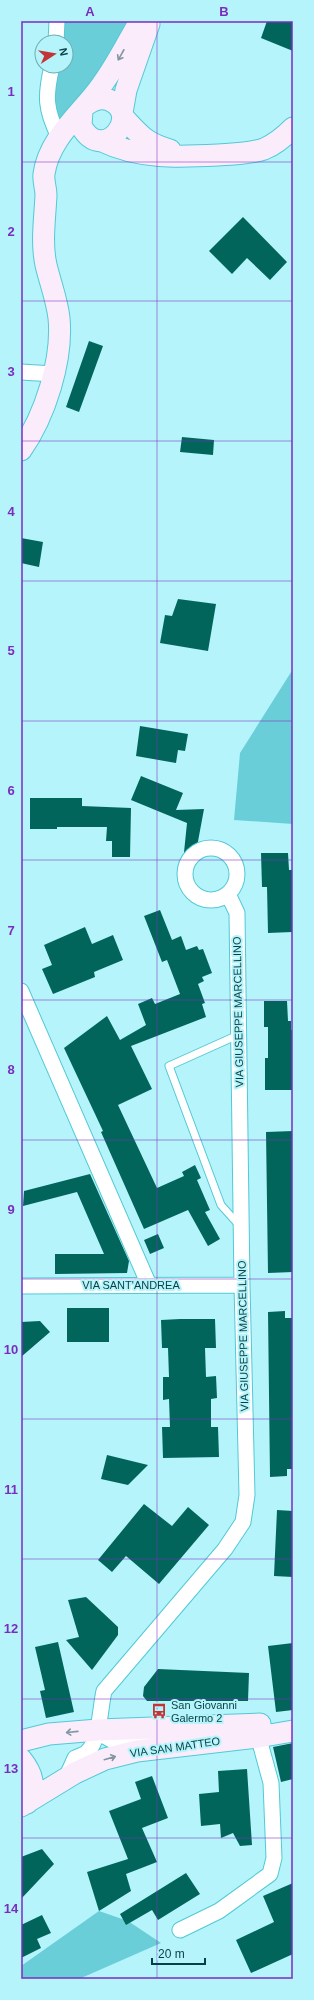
<svg xmlns="http://www.w3.org/2000/svg" width="314" height="2000" font-family="Helvetica,sans-serif">
<style>
.green{fill:#6aced8}
.building{fill:#02655c}
.lines{fill:none;stroke-linecap:round;stroke-linejoin:round}
.lane-casing{stroke:#52c9d5;stroke-width:9}
.street-casing{stroke:#52c9d5;stroke-width:17}
.secondary-casing{stroke:#52c9d5;stroke-width:23}
.lane{stroke:#fff;stroke-width:7}
.street{stroke:#fff;stroke-width:15}
.secondary{stroke:#fbecfc;stroke-width:21}
.oneway{stroke:#8296a0}
.grid{fill:none;stroke:#7b2cbf;stroke-width:1;stroke-opacity:0.55}
.labels{text-anchor:middle;dominant-baseline:central;stroke-width:4;stroke-linejoin:round;paint-order:stroke}
.street-label{font-size:11px;fill:#083f44;stroke:#b5f4fb}
.poi-label{font-size:11px;fill:#083f44;stroke:#b5f4fb;text-anchor:start}
.neatline{fill:none;stroke:#7b2cbf;stroke-width:1.5}
.grid-label{font-size:13px;text-anchor:middle;font-weight:bold;fill:#7b2cbf}
</style>
<rect width="100%" height="100%" fill="#b5f4fb"/>
<path class="green" d="M65,21H130L124,34L60,127L53,97L58,66H66V42H63Z
M293,669V824L234,820L240,753Z
M99,1911L128,1921L161,1943L79,1979H21V1966Z"/>
<path class="building" d="M267,21H293V51L261,38Z
M243,217L287,262L270,280L247,258L232,274L209,251Z
M89,341L103,346L79,412L66,407Z
M182,437L214,440L213,455L180,452Z
M21,538L43,542L39,567L21,563Z
M178,599L216,604L208,651L160,643L165,615L172,616Z
M140,726L188,734L185,751L178,750L176,763L136,756Z
M141,776L183,793L176,810L204,809L194,863L183,862L187,823L131,800Z
M30,798H82V806L131,808L130,857H112V841H106L107,827H57V829H30Z
M261,853H288L289,870H293L292,932L268,933L267,887H262Z
M160,910L172,940L181,936L186,950L197,946L199,950L203,949L212,973L202,977L204,981L198,984L205,1003L202,1004L206,1017L131,1046L152,1089L118,1105L157,1188L184,1176L182,1172L195,1165L201,1178L197,1180L210,1210L205,1212L220,1239L208,1246L188,1210L144,1229L101,1132L103,1131L64,1048L107,1016L120,1040L146,1025L138,1004L152,998L155,1004L180,994L167,960L162,962L144,916Z
M85,927L92,944L113,935L123,960L94,972L95,977L53,994L42,969L52,965L44,945Z
M264,1001H287L288,1021H291V1030H293L292,1090H265V1058H268V1027H264Z
M293,1131V1272L268,1273L266,1132Z
M90,1174L129,1261L127,1273L55,1274V1254H104L77,1192L23,1206L24,1191Z
M158,1234L164,1248L150,1254L144,1240Z
M67,1308H109V1342H67Z
M285,1311V1318H293V1469H287V1476L270,1477L268,1312Z
M180,1319H215L216,1348H205L206,1377L216,1376L217,1398L211,1399V1427H218L219,1457L163,1458L162,1427H170L169,1399L163,1400V1377H169L168,1348H162L161,1320Z
M40,1321L50,1332L21,1357V1322Z
M107,1455L148,1465L128,1485L101,1479Z
M144,1504L172,1526L188,1507L209,1525L159,1584L126,1556L112,1572L98,1560Z
M277,1510L293,1511V1577L274,1576Z
M86,1597L118,1627V1635L92,1670L66,1640L79,1637L68,1600Z
M58,1642L74,1712L46,1718L40,1691L45,1690L35,1647Z
M293,1643V1710L276,1712L268,1646Z
M158,1669L249,1673L248,1701H147L143,1696L144,1687Z
M293,1743V1779L281,1782L273,1747Z
M247,1769L252,1845L240,1846L233,1833L221,1838L220,1824L201,1826L199,1794L219,1792L218,1771Z
M152,1776L168,1818L142,1828L157,1862L126,1874L131,1891L99,1911L87,1872L128,1859L109,1811L141,1799L135,1782Z
M42,1849L54,1864L21,1899V1857Z
M186,1873L200,1894L158,1920L152,1910L126,1925L120,1914Z
M293,1883V1954L251,1973L236,1940L274,1922L263,1896Z
M42,1915L51,1933L37,1939L41,1948L21,1958V1925Z"/>
<g class="lines">
<g class="lane-casing">
<path id="lane" d="M238,1035L169,1066L221,1205L239,1225"/>
</g>
<g class="street-casing">
<path id="street" d="M56,42L57,21
M52,66C45,96 45,109 59,137
M21,372L54,374
M185 874a26 26 0 1 1 52 0a26 26 0 1 1-52 0Z
M21,991L149,1285
M21,1286L242,1285
M98,1730L104,1736L115,1742L166,1739
M66,1778L75,1758C79,1756 84,1755 87,1752C100,1741 100,1708 104,1691L225,1549L243,1522L247,1495L242,1285L237,913L228,894
M180,1930L219,1911L270,1874L274,1858L271,1783L256,1728"/>
</g>
<g class="secondary-casing">
<path id="secondary" d="M82,111L81,126C103,166 144,114 109,100C101,97 93,100 86,105
M122,113L126,90L149,24
M123,117C140,135 145,143 170,150
M102,141C139,159 179,157 218,155C233,154 249,154 264,149C276,144 284,137 293,128
M21,450C45,416 63,360 59,318C57,300 50,282 46,265C41,242 45,218 46,195C46,188 43,181 44,174C49,138 81,114 101,86C116,66 127,43 140,21
M21,1741L49,1734L98,1730L260,1724
M21,1759C33,1774 36,1785 27,1803
M21,1806L75,1773L105,1759L137,1751L258,1737L293,1731"/>
</g>
<use href="#lane" class="lane"/>
<use href="#street" class="street"/>
<use href="#secondary" class="secondary"/>
</g>
<defs><path id="oneway-shaft" d="M-6 0H5M1.5-3L5.5 0L1.5 3" fill="none" stroke-width="1.6" stroke-linecap="round" stroke-linejoin="round"/></defs>
<g class="oneway">
<use href="#oneway-shaft" transform="translate(121 55) rotate(119)"/>
<use href="#oneway-shaft" transform="translate(72 1732) rotate(174)"/>
<use href="#oneway-shaft" transform="translate(110 1758) rotate(-16)"/>
</g>
<path class="grid" d="M157,21V1979M21,162H293M21,301H293M21,441H293M21,581H293M21,721H293M21,860H293M21,1000H293M21,1140H293M21,1279H293M21,1419H293M21,1559H293M21,1699H293M21,1838H293"/>
<defs>
<g id="bus-bare" transform="scale(1.2)"><path d="M-5-6H5V4H4V6H2V4H-2V6H-4V4H-5ZM-3.5-4V0h7V-4ZM-3.5 1.2v1.5H-2V1.2ZM2 1.2v1.5H3.5V1.2Z" fill="#c33437" stroke="#b5f4fb" stroke-width="2.5" paint-order="stroke"/></g>
</defs>
<g fill-rule="evenodd">
<use href="#bus-bare" x="159" y="1711"/>
</g>
<g class="labels">
<g class="street-label">
<text transform="translate(238 1012) rotate(-91)">VIA GIUSEPPE MARCELLINO</text>
<text x="131" y="1285">VIA SANT'ANDREA</text>
<text transform="translate(243 1336) rotate(-91)">VIA GIUSEPPE MARCELLINO</text>
<text transform="translate(175 1747) rotate(-8)">VIA SAN MATTEO</text>
</g>
<g class="poi-label">
<text x="171" y="1705">San Giovanni<tspan x="171" dy="13">Galermo 2</tspan></text>
</g>
</g>
<rect width="314" height="2000" fill="none" stroke="#b5f4fb" stroke-width="44"/>
<g transform="translate(54 54) rotate(78)"><circle r="19" fill="#b5f4fb" stroke="#70acb2"/>
<path d="M0-3L7 15L0 10L-7 15Z" fill="#c33437"/>
<text y="-6" font-size="11" font-weight="bold" text-anchor="middle" fill="#083f44">N</text>
</g>
<path d="M152 1958v6h53v-6" fill="none" stroke="#083f44" stroke-width="2"/>
<text x="158" y="1958" font-size="12" fill="#083f44" stroke="#b5f4fb" stroke-width="3" paint-order="stroke">20 m</text>
<rect x="22" y="22" width="270" height="1956" class="neatline"/>
<g class="grid-label">
<text x="90" y="16">A</text>
<text x="224" y="16">B</text>
<text x="11" y="96">1</text>
<text x="11" y="236">2</text>
<text x="11" y="376">3</text>
<text x="11" y="516">4</text>
<text x="11" y="655">5</text>
<text x="11" y="795">6</text>
<text x="11" y="935">7</text>
<text x="11" y="1074">8</text>
<text x="11" y="1214">9</text>
<text x="11" y="1354">10</text>
<text x="11" y="1494">11</text>
<text x="11" y="1633">12</text>
<text x="11" y="1773">13</text>
<text x="11" y="1913">14</text>
</g>
</svg>
